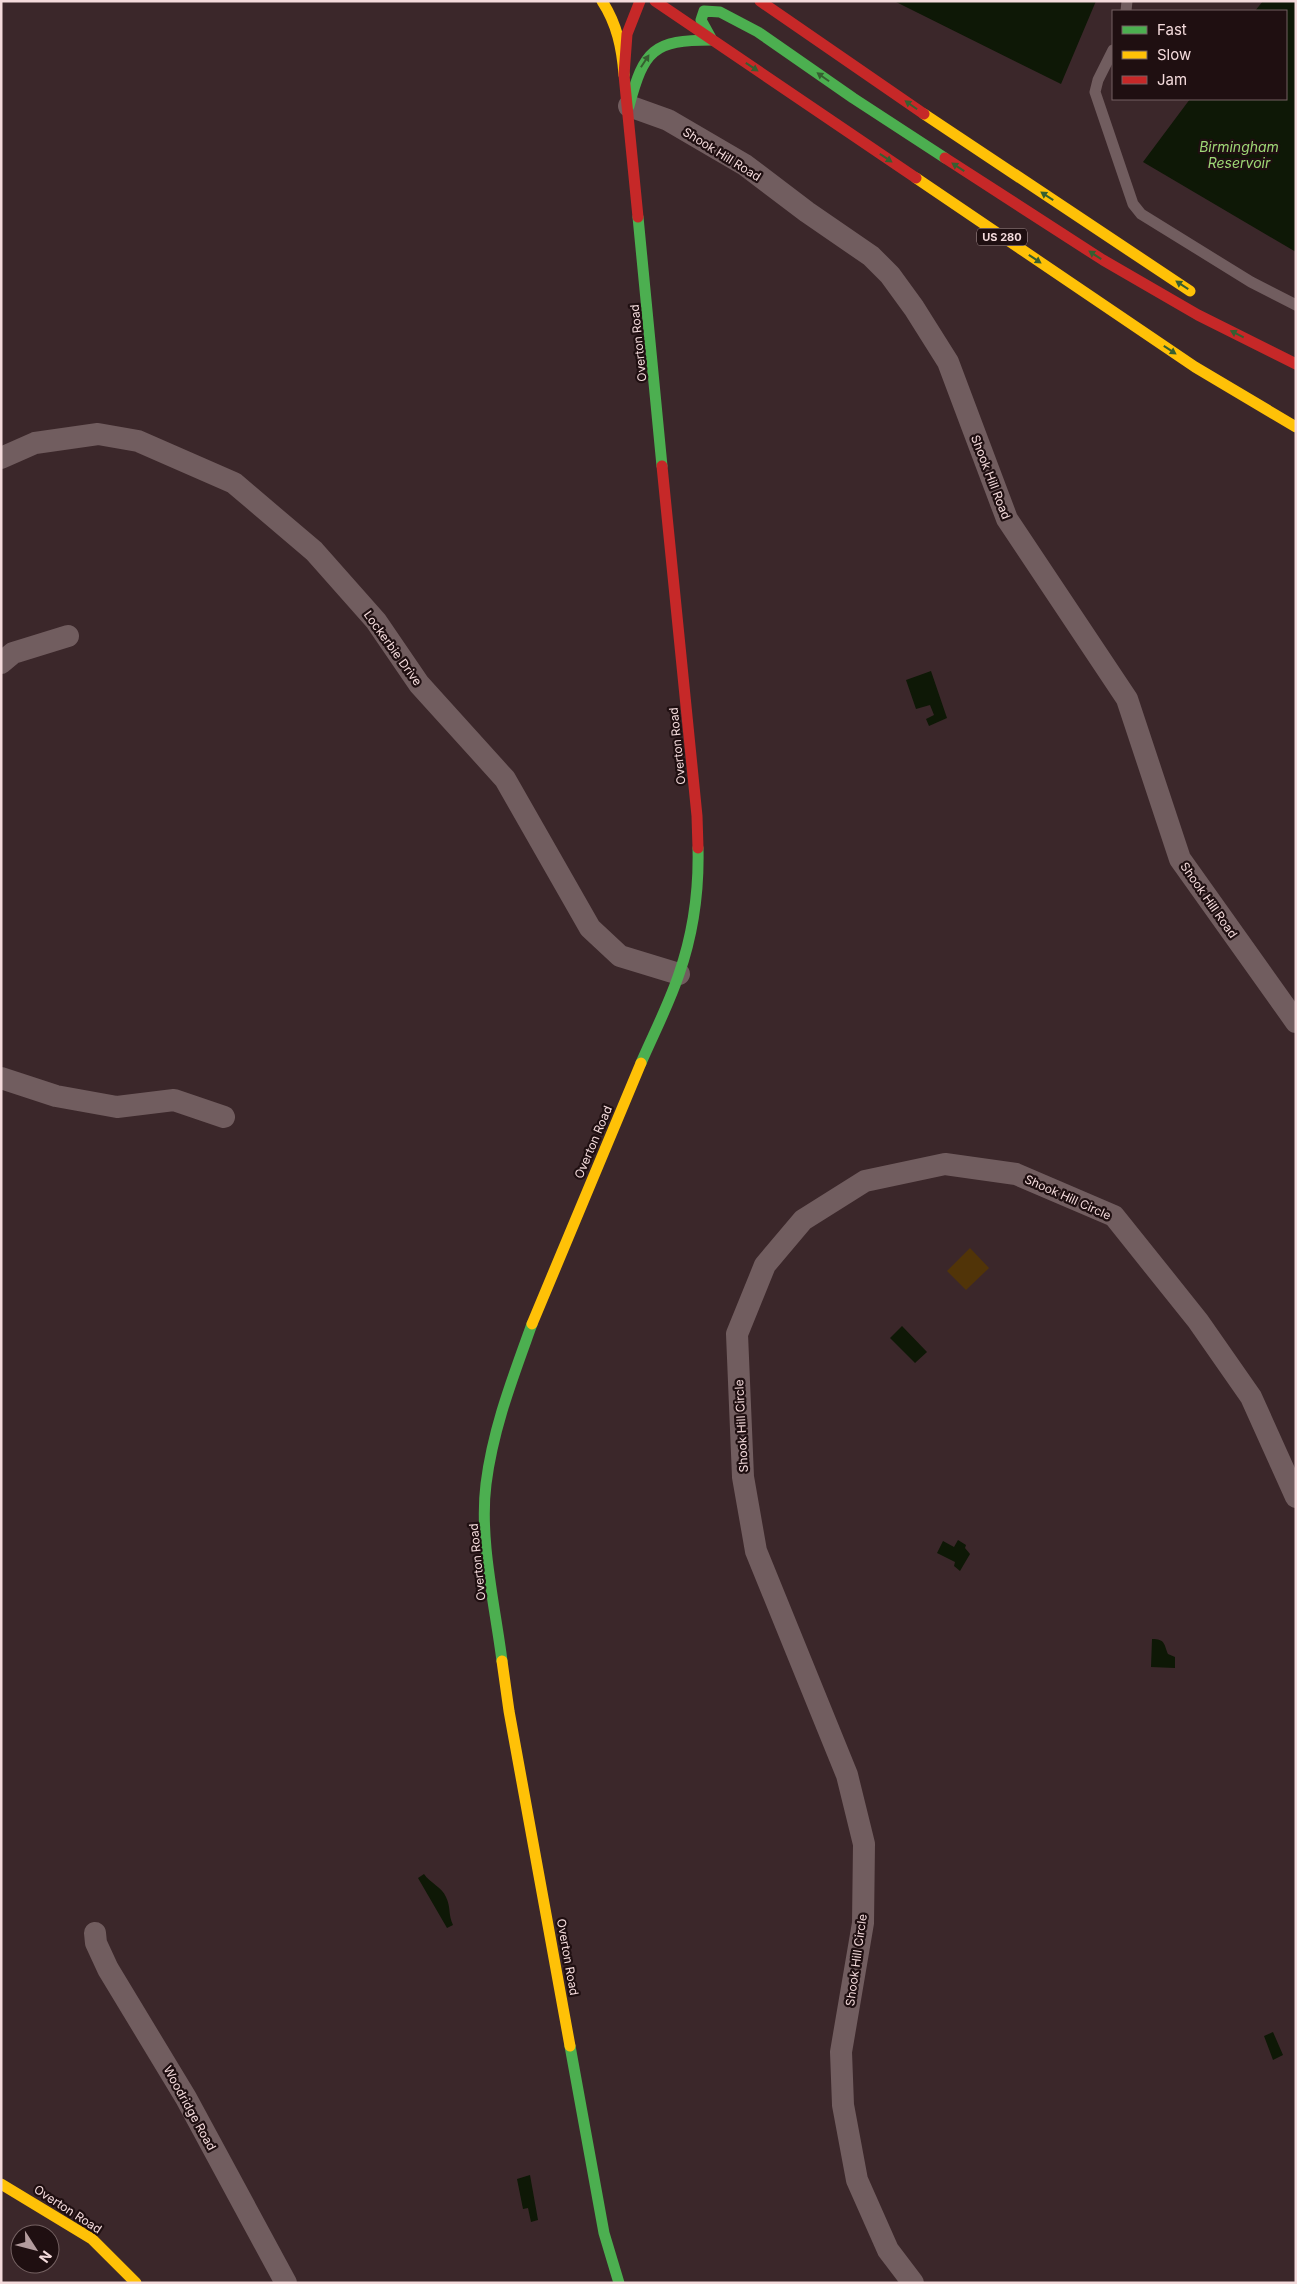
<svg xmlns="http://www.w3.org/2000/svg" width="1297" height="2284" font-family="Inter,sans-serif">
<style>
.green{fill:#513408}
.water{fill:#0e1806}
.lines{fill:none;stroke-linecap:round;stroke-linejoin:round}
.lane{stroke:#715d5f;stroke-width:11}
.street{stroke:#715d5f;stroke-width:22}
.fast{stroke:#4caf50;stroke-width:11}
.slow{stroke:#ffc107;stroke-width:11}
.jam{stroke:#c62828;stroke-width:11}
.oneway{fill:#365f30}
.labels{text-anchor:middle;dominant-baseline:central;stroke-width:4.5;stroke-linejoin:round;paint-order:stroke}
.shield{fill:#1f0f11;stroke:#b49e9f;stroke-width:1}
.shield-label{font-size:11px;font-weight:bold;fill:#f4dbdc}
.street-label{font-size:12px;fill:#f4dbdc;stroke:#1f0f11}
.water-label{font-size:14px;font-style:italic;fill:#9ed776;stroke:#1f0f11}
</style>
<rect width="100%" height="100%" fill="#3b272a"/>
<path class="green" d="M970,1248L989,1268L966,1290L947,1271Z"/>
<path class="water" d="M894,1H1096L1061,84Z
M1263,1H1296V252L1143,162L1190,99H1286V11H1255Z
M931,671L947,718L929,726L926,719L934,715L930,705L916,709L906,680Z
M902,1326L927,1352L915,1363L890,1338Z
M958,1540L966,1545L965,1548L970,1554L960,1571L954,1566L955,1562L937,1553L943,1541L954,1547Z
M1152,1639C1165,1639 1164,1644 1168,1654L1175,1657V1668L1151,1667Z
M424,1874C430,1883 442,1887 446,1897C451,1907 448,1915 453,1925L447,1928L418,1878Z
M1273,2032L1283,2055L1273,2060L1264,2036Z
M530,2175L538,2220L531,2222L528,2208L523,2209L517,2179Z"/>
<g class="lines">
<path class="lane" d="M1126,11L1127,1
M1113,50L1098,80L1095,92L1133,204L1141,214L1251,282L1296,305"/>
<path class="street" d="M629,106L668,120L745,165L807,212L871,256L890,275L914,308L948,362L1007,519L1127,699L1180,859L1296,1022
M1,458L35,443L98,434L138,441L234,483L314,551L376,621L419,684L505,779L590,928L620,956L679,974
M1,663L13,653L68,636
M1,1078L56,1096L117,1107L174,1100L224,1117
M95,1933L96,1943L108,1969L186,2098L286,2283
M913,2283L888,2250L857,2180L843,2105L841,2052L863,1923L864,1844L847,1775L756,1551L743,1477L737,1334L765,1265L803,1220L865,1181L945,1164L1016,1174L1114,1216L1198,1321L1251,1397L1296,1497"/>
<path class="fast" d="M712,40L701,20L704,11L720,12L758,32L853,98L945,158
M629,106C644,50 653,40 712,40
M638,217L662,466
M641,1063C654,1033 669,1004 679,974C693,934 699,890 698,848
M502,1661C495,1605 479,1540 486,1484C493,1428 513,1377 532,1324
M570,2046L604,2233L619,2283"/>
<path class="slow" d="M602,1C617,24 622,48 624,75
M924,114L1190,291
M916,178L1195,367L1296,427
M532,1324L641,1063
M502,1661L509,1711L570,2046
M1,2184L92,2239L136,2283"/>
<path class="jam" d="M655,1L916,178
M760,1L924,114
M945,158L1103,260L1198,315L1296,364
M638,217L624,75L627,34L640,1
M662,466L697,816L698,848"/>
</g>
<defs><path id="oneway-solid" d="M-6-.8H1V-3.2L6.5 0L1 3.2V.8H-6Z" transform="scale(1.25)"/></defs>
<g class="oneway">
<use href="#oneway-solid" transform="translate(645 61) rotate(-57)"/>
<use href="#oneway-solid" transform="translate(752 67) rotate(34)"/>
<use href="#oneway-solid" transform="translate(823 77) rotate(-145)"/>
<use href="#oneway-solid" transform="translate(911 105) rotate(-145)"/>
<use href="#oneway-solid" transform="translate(886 158) rotate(34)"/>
<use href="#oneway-solid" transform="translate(958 167) rotate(-147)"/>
<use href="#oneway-solid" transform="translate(1047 196) rotate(-147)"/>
<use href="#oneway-solid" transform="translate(1095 255) rotate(-147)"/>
<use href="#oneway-solid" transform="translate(1035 259) rotate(34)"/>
<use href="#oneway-solid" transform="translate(1182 285) rotate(-147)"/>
<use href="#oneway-solid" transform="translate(1237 334) rotate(-153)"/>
<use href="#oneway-solid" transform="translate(1170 350) rotate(34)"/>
</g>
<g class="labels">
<rect class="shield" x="977" y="228.5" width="50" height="17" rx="4"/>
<g class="shield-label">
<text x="1002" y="237">US 280</text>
</g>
<g class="street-label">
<text transform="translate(722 154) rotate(32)">Shook Hill Road</text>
<text transform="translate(638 343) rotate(-96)">Overton Road</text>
<text transform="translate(991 477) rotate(69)">Shook Hill Road</text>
<text transform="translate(393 648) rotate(54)">Lockerbie Drive</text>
<text transform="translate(677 746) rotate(-96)">Overton Road</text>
<text transform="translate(1209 900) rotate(55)">Shook Hill Road</text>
<text transform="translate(593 1142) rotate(-67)">Overton Road</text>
<text transform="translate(1068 1197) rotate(24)">Shook Hill Circle</text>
<text transform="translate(741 1426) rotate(-93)">Shook Hill Circle</text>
<text transform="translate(477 1562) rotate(-96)">Overton Road</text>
<text transform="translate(568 1957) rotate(80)">Overton Road</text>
<text transform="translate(856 1960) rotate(-82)">Shook Hill Circle</text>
<text transform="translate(190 2108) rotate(61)">Woodridge Road</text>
<text transform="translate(68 2209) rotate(33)">Overton Road</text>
</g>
<g class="water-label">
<text x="1239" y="146">Birmingham<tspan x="1239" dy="16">Reservoir</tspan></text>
</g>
</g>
<rect width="1297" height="2284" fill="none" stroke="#f4dbdc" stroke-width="5"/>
<rect x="1112" y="10" width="175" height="90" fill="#1f0f11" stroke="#746162"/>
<rect x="1122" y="26" width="25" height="8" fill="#4caf50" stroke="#746162"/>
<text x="1157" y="35" font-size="15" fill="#f4dbdc">Fast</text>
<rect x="1122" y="51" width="25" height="8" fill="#ffc107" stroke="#746162"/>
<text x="1157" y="60" font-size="15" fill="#f4dbdc">Slow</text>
<rect x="1122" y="76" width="25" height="8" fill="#c62828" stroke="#746162"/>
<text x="1157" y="85" font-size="15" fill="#f4dbdc">Jam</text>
<g transform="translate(35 2249) rotate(126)"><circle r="24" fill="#1f0f11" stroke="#746162"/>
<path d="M0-4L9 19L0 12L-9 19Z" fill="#b39c9e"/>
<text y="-8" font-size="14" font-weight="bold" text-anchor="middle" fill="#f4dbdc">N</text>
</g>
</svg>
